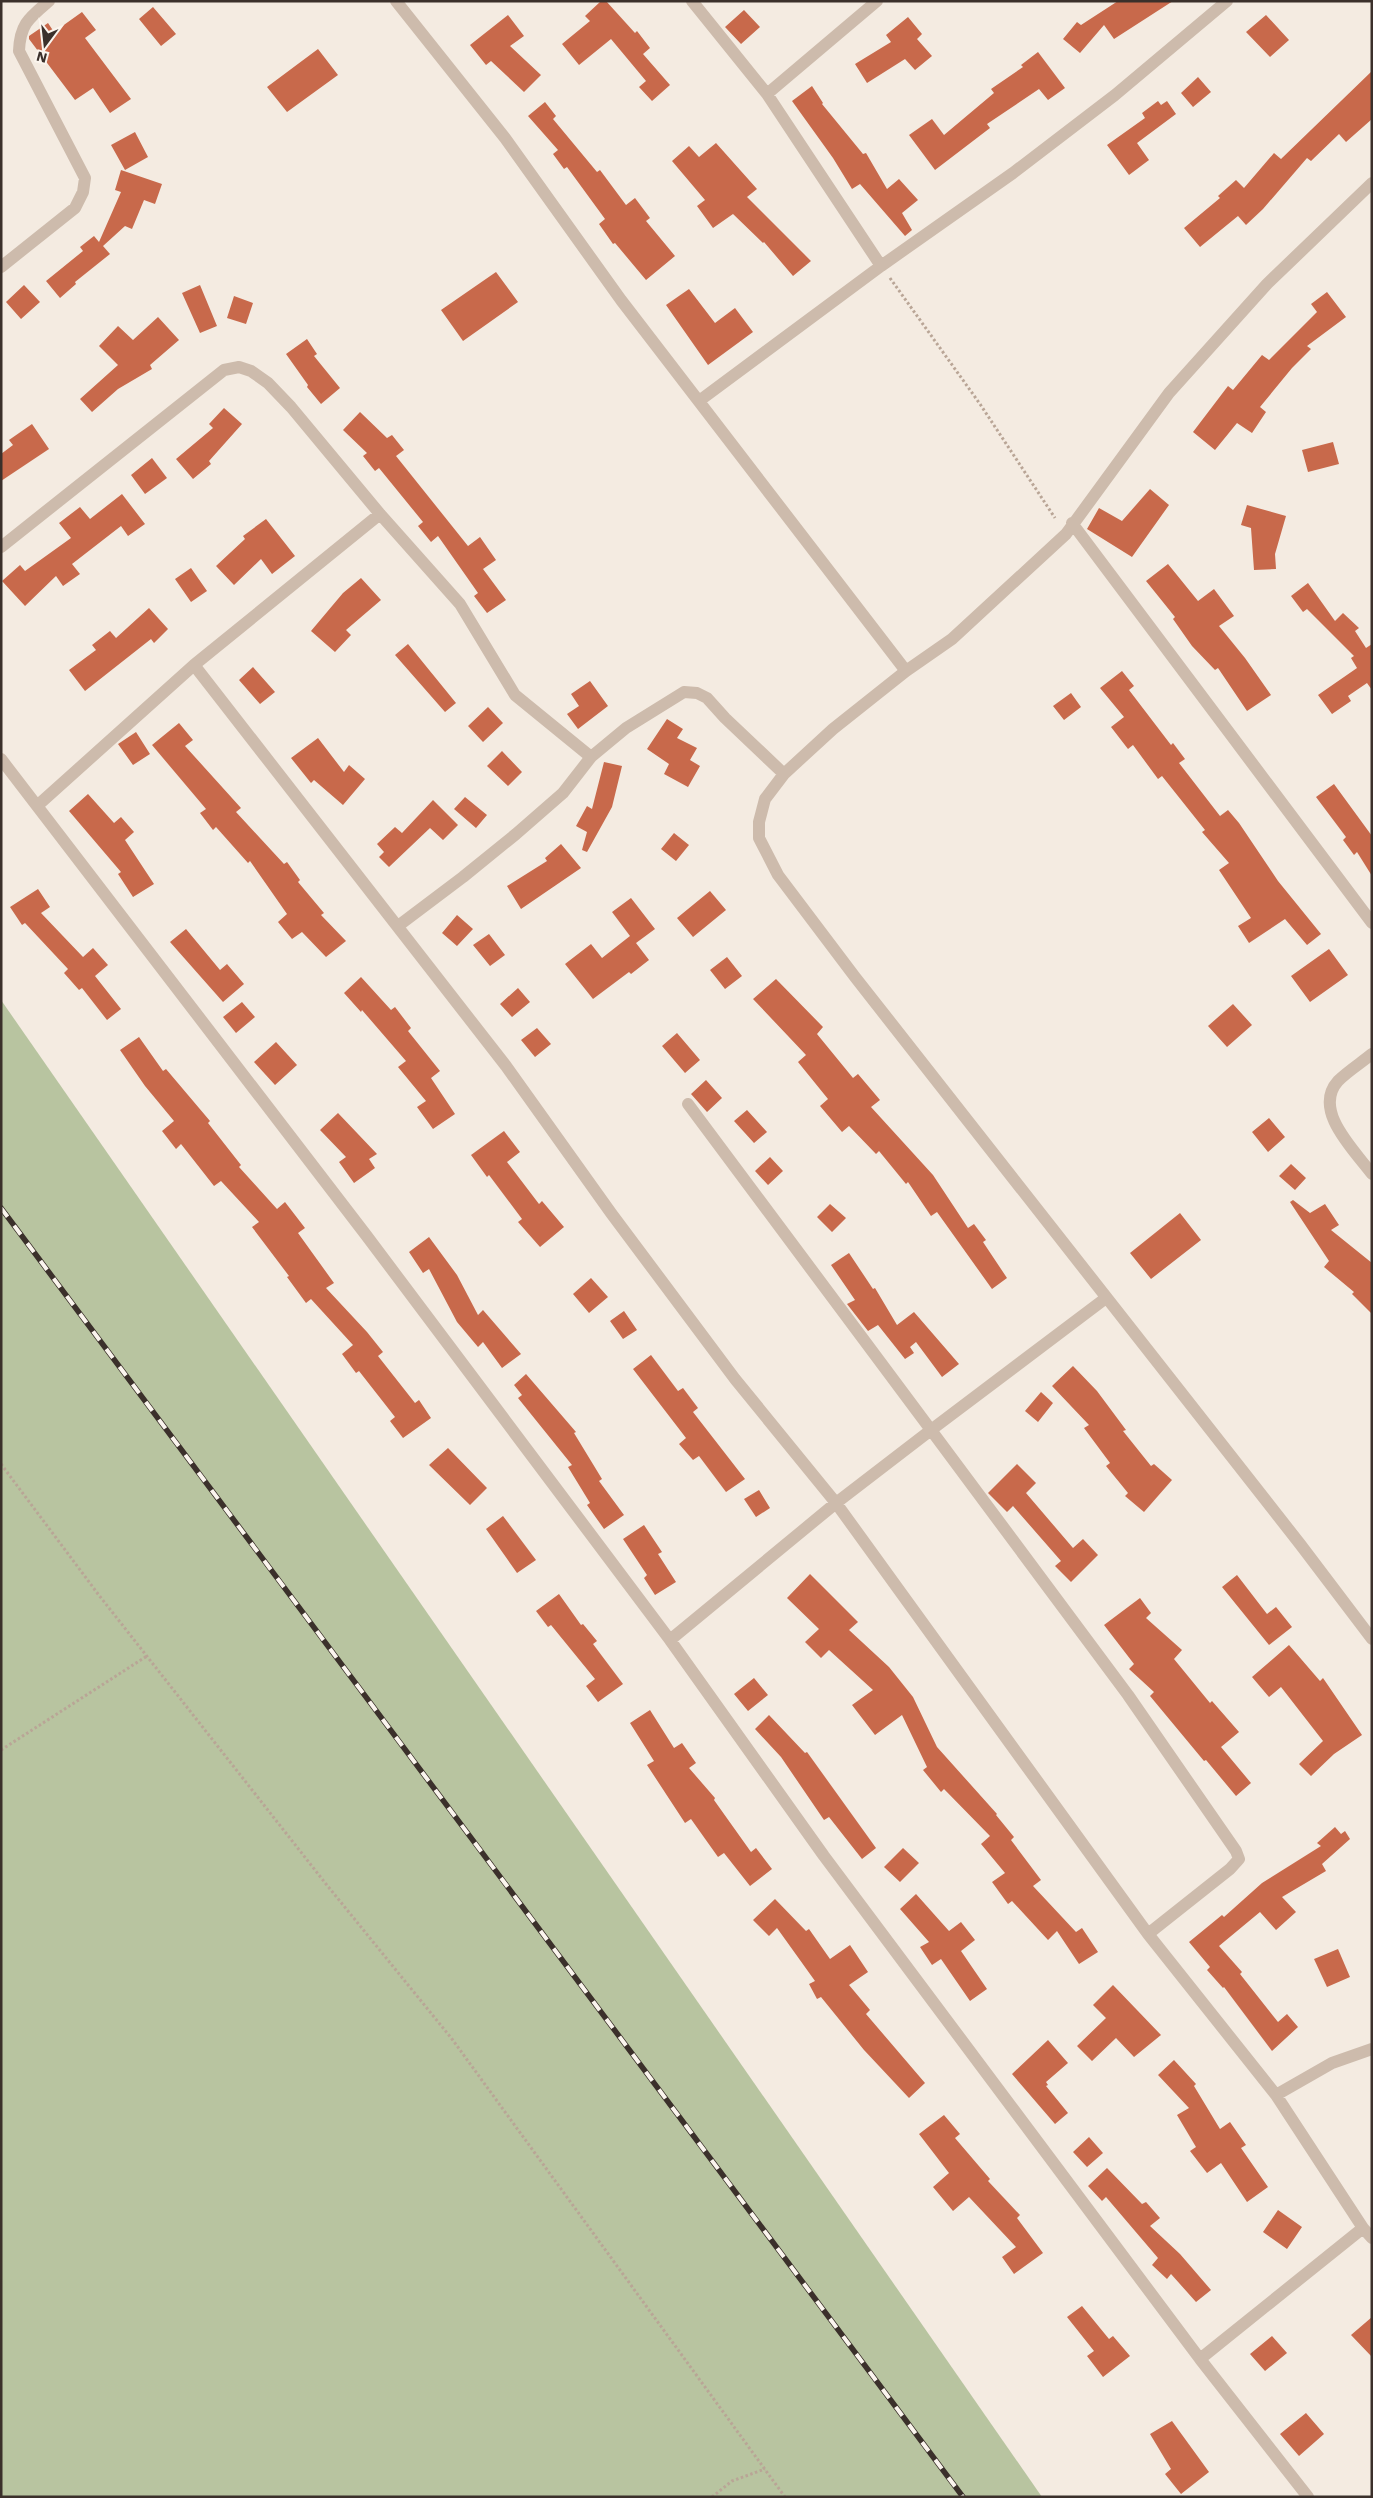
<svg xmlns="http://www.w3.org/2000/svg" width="1373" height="2498" font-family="'Work Sans',sans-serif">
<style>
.green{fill:#b8c4a0}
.building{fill:#c8694b}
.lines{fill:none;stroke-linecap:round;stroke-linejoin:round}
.path{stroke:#b9a596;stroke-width:3;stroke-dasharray:2.5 2.5;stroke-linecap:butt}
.minor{stroke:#cdbbac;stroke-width:12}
.rail-casing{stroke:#3b302b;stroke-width:5.5}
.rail{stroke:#fbf5ee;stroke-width:4;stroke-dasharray:11;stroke-linecap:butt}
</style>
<rect width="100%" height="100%" fill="#f4ebe1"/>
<path class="green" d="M1,1000L1042,2497H1Z"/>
<path class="building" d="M601,1H606L635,33L637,31L650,48L643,54L670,85L652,101L639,87L646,81L611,39L579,65L562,44L590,21L585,16Z
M1118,1H1173L1114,39L1104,25L1080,53L1063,39L1077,22L1081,25Z
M153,7L176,34L161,46L139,19Z
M744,10L760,27L741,44L725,27Z
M82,12L96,30L85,38L131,99L110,113L93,88L75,100L29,39V36L48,23L54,32Z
M508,15L524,36L510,46L541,75L524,92L491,61L486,65L470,45Z
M1266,15L1289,40L1270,57L1246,32Z
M908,17L922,34L917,39L932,56L915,70L905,59L867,83L855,64L891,42L886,35Z
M318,49L338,75L287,112L267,87Z
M1038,52L1065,88L1048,100L1039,89L987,124L990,128L935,170L909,135L932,119L944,135L994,93L991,89L1023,67L1021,65Z
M1372,71V119L1346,142L1339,134L1311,161L1307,158L1263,209L1246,225L1238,216L1200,247L1184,228L1220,198L1218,196L1236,180L1244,188L1274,153L1281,159Z
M1198,77L1211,92L1193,107L1181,93Z
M812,86L823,103L822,104L863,154L866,153L887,189L899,179L918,200L902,213L912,230L905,236L860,184L852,189L833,158L792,101Z
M1158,101L1161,105L1167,101L1176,114L1137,143L1149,160L1129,175L1107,145L1145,118L1142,113Z
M545,102L556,116L553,119L597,172L600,170L626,205L635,198L650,218L646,221L675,256L646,280L615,243L613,244L599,224L605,219L567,167L564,169L553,154L558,150L528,116Z
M135,132L148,157L125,170L111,145Z
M716,143L757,189L747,197L811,261L793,276L764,242L763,243L733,214L713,228L697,206L705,200L672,161L689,146L699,157Z
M121,170L162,184L155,204L144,200L132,229L125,226L103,246L110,254L75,282L76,284L60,298L46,281L83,251L80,247L94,236L99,242L121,192L115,190Z
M496,272L518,302L463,341L441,310Z
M24,285L40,302L21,319L6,302Z
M200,285L217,326L200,333L182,293Z
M689,289L715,323L735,308L753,332L708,365L666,305Z
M1327,292L1346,317L1307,346L1311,349L1292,368L1260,407L1266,412L1252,433L1237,423L1215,450L1193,432L1228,386L1233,390L1262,355L1269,360L1317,312L1311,304Z
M234,296L253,303L246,324L227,318Z
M158,317L179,340L150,365L152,369L118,389L92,412L80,399L118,365L99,346L118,326L133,340Z
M307,339L317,354L314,356L340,388L321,404L307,387L308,385L286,354Z
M224,408L242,424L209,461L211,464L193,479L176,459L213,428L209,424Z
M360,412L387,438L392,435L404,450L396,456L468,546L480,537L496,560L483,569L506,600L487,613L474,596L478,593L438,536L431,542L418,526L423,522L379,468L375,471L363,456L367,453L343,430Z
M32,424L49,449L1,481V454L13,445L9,440Z
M1333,442L1339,464L1308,472L1302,450Z
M152,458L167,478L145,494L131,475Z
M1150,489L1169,505L1132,557L1087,529L1099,508L1122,521Z
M122,494L145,524L128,536L121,526L72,564L80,574L63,586L56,576L25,606L2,581L20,565L25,571L71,538L59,523L80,507L90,519Z
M1247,505L1286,516L1275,554L1276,569L1254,570L1251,528L1241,525Z
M266,519L295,556L272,574L261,559L234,585L216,566L245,539L243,536Z
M1168,564L1198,601L1214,589L1234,616L1219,626L1245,658L1271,695L1247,711L1218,668L1215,670L1192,646L1173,619L1175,617L1146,581Z
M191,568L207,591L191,602L175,579Z
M361,578L381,600L346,630L351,635L335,652L311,631L343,593Z
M1308,583L1335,621L1343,613L1359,628L1355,631L1366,648L1372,644V690L1367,683L1348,696L1351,701L1332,714L1318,695L1357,668L1351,658L1354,656L1307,609L1303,612L1291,596Z
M149,608L168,629L154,643L151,639L85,691L69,670L96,650L92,645L110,631L116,638Z
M408,644L456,703L445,712L395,655Z
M253,667L275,692L260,704L239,680Z
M1122,671L1134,686L1129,690L1171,745L1173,743L1185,759L1179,763L1220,816L1228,810L1239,823L1278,881L1321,934L1307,945L1285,919L1249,943L1238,926L1251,918L1219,870L1229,863L1202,832L1205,830L1162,776L1158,779L1133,745L1128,749L1111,727L1124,717L1100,688Z
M590,681L608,706L578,729L567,714L579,706L571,694Z
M1071,693L1081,707L1064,720L1053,706Z
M488,707L503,723L483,742L468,726Z
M667,719L683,729L677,738L697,748L690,760L700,766L688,787L664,774L669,764L647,749Z
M179,723L193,740L185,746L241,808L236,812L284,864L287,862L300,880L298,882L324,913L321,915L346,941L326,957L302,932L292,939L278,922L287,914L250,861L248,863L216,827L213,830L200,813L206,809L152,745Z
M136,732L150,754L133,765L118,744Z
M318,738L344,772L349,765L365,779L343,805L314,780L311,783L291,758Z
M502,751L522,772L508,786L487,766Z
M604,762L622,766L612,807L587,852L582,850L587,832L576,826L587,806L592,809Z
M1334,784L1372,836V876L1357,852L1354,855L1343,840L1346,837L1316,797Z
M88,794L114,823L121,817L134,832L125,840L154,884L133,897L118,874L121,872L69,811Z
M465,797L487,815L476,828L454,809Z
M433,800L458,825L443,840L430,828L389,867L379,857L384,852L377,844L395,827L402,833Z
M674,833L689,845L676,861L661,849Z
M561,844L581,868L521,909L507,886L547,861L545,858Z
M38,889L50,907L41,913L83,957L93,948L108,965L95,976L121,1009L107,1020L82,988L79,990L64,973L68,969L25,923L22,925L10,907Z
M710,891L726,910L693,937L677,918Z
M631,898L655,929L636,943L649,960L631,974L629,972L593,999L565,964L591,944L602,958L630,936L612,912Z
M457,915L473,929L457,946L442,933Z
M186,929L220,970L227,964L244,984L223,1002L170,942Z
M489,934L505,955L490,966L473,945Z
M1329,949L1348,975L1310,1002L1291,976Z
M727,957L742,976L725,989L710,970Z
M361,977L391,1010L395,1007L411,1028L408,1031L440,1071L431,1078L455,1114L433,1129L417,1107L426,1101L398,1067L406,1061L362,1010L361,1012L344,993Z
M776,979L823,1027L817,1034L853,1078L858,1074L880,1100L871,1107L933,1175L968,1228L974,1224L986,1240L983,1242L1007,1278L992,1289L937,1212L931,1216L908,1182L906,1184L879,1151L876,1154L849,1126L842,1132L820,1106L828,1099L798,1062L806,1055L753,999Z
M518,988L530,1002L512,1017L500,1004Z
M242,1002L255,1017L236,1033L223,1017Z
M1233,1004L1252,1025L1227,1047L1208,1026Z
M537,1028L551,1044L535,1057L521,1040Z
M677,1033L700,1060L685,1073L662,1046Z
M139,1037L163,1071L166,1069L210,1121L208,1123L241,1165L239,1167L277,1209L285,1202L305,1228L298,1233L334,1283L326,1288L367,1332L383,1352L378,1356L415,1403L419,1400L431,1418L403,1438L390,1421L395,1417L359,1371L356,1373L342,1354L353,1345L311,1299L306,1303L287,1277L289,1276L252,1227L259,1222L221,1181L214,1186L181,1144L176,1149L162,1131L174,1121L145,1086L120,1050Z
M276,1042L297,1065L275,1085L254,1062Z
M706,1080L722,1098L707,1112L691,1094Z
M747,1110L767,1132L754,1143L734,1121Z
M338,1113L377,1154L369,1159L375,1168L354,1183L339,1162L346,1157L320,1130Z
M1269,1118L1285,1137L1268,1152L1252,1132Z
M504,1131L520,1152L507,1162L539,1204L542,1201L564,1227L540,1247L518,1222L522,1219L489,1175L487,1177L471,1155Z
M770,1157L783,1171L768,1185L755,1171Z
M1291,1164L1306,1178L1295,1190L1279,1176Z
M1293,1200L1310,1213L1325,1204L1339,1225L1331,1230L1372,1263V1314L1352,1294L1354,1292L1324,1267L1329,1261L1290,1202Z
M830,1204L846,1218L832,1232L817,1217Z
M1180,1213L1201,1240L1151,1279L1130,1253Z
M429,1237L457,1275L478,1315L483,1310L521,1354L502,1368L483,1342L478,1347L457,1322L429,1269L423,1273L409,1252Z
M849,1253L873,1289L875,1288L897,1325L914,1312L959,1364L942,1377L916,1342L910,1347L914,1353L905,1359L878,1325L868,1331L847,1304L855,1300L831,1265Z
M591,1278L608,1297L589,1313L573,1294Z
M624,1311L637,1330L623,1339L610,1321Z
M651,1355L678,1391L683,1388L698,1408L693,1412L745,1479L726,1492L699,1456L693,1460L679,1444L686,1438L633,1369Z
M1073,1366L1097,1391L1126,1430L1123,1431L1151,1466L1154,1464L1172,1480L1144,1512L1125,1496L1128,1493L1106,1466L1110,1463L1084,1428L1089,1425L1052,1386Z
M526,1374L576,1432L574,1433L602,1479L599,1481L624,1515L604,1529L587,1505L590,1503L568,1467L572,1465L518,1398L522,1395L514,1385Z
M1041,1392L1053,1403L1038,1422L1025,1411Z
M448,1448L487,1488L470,1505L429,1465Z
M1017,1464L1036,1483L1026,1493L1073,1548L1083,1539L1098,1555L1071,1582L1055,1566L1061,1561L1013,1506L1007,1512L988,1493Z
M759,1490L770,1508L756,1517L744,1499Z
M503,1516L536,1560L517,1573L486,1529Z
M644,1525L662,1552L658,1554L676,1582L655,1595L644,1578L647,1575L623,1539Z
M810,1574L858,1622L849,1630L889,1667L913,1697L937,1747L997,1814L996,1815L1014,1837L1011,1840L1041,1880L1033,1886L1076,1932L1082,1928L1098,1952L1079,1964L1057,1931L1048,1940L1012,1901L1008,1904L992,1882L1005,1873L981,1844L990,1836L944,1789L941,1792L923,1770L927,1767L902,1715L875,1735L852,1705L873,1690L829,1650L821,1658L805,1642L819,1629L787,1598Z
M1237,1575L1267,1614L1276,1607L1292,1627L1269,1645L1222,1587Z
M559,1594L581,1625L583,1624L597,1641L593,1644L623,1684L598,1702L586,1686L595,1679L551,1625L548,1627L536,1611Z
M1140,1598L1151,1613L1146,1618L1182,1650L1174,1659L1210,1703L1212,1701L1239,1732L1221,1747L1251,1783L1236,1796L1206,1760L1204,1761L1150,1696L1154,1692L1129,1669L1134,1664L1104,1625Z
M1289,1645L1320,1681L1323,1678L1362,1735L1334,1754L1311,1776L1299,1764L1323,1741L1281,1687L1269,1697L1252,1677Z
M754,1678L768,1695L748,1711L734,1694Z
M650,1710L674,1748L682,1743L696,1763L689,1768L715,1798L714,1800L751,1852L756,1848L772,1869L750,1886L724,1853L718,1857L691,1819L685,1823L647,1765L654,1761L630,1723Z
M769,1715L805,1753L807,1752L876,1848L862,1859L829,1817L824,1820L781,1757L755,1729Z
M1335,1827L1341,1834L1345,1831L1350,1839L1322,1864L1326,1871L1282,1897L1296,1912L1276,1930L1260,1912L1219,1946L1242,1972L1240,1974L1278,2022L1287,2014L1298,2027L1272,2051L1224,1987L1223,1988L1207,1970L1210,1967L1189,1942L1222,1915L1224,1917L1262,1883L1321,1846L1317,1843Z
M903,1848L919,1863L900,1882L884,1867Z
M916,1894L949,1931L961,1922L975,1940L961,1951L987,1989L970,2001L941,1959L932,1965L920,1947L929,1942L900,1909Z
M775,1899L806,1931L809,1929L830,1959L850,1945L868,1972L849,1985L870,2010L866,2014L925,2083L909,2098L864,2050L821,1997L817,1999L809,1984L815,1981L777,1928L769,1936L753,1920Z
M1338,1949L1350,1977L1327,1987L1314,1959Z
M1113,1985L1161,2035L1134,2057L1116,2038L1092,2061L1077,2046L1106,2018L1093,2005Z
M1048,2040L1068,2063L1046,2082L1048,2085L1046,2086L1068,2113L1055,2124L1012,2074Z
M1174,2060L1196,2084L1194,2086L1220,2129L1230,2122L1246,2145L1241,2148L1268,2187L1247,2202L1221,2163L1207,2173L1190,2151L1196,2147L1177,2115L1189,2108L1158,2075Z
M944,2115L960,2134L955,2138L990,2179L988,2181L1020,2215L1017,2218L1043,2253L1014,2274L1002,2257L1016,2247L969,2197L953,2211L933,2187L949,2173L919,2134Z
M1089,2137L1103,2153L1087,2167L1073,2152Z
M1107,2168L1142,2204L1146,2202L1160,2218L1150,2226L1180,2254L1211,2290L1196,2302L1171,2274L1167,2279L1152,2265L1158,2258L1106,2197L1102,2201L1088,2186Z
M1278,2210L1302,2227L1287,2249L1263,2232Z
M1082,2306L1109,2339L1113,2336L1130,2356L1103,2377L1087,2356L1094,2351L1067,2317Z
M1372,2317V2357L1351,2335Z
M1272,2336L1287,2353L1265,2371L1250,2354Z
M1306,2413L1324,2434L1299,2456L1280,2434Z
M1172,2421L1209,2472L1181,2494L1165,2474L1171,2469L1150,2434Z"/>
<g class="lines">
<path class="path" d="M890,278L980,404L1055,518
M1,1464L98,1594L326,1884L452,2039L785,2497
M1,1750L147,1656
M712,2497L732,2481L765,2469"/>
<path class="minor" d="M396,1L505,138L621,300L906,671
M692,1L767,94L881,266
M767,94L877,1
M1372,183L1267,284L1169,393L1066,534L952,639L906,671L833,729L784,774L765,799L759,822V838L778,875L855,977L1300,1544L1372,1639
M1,267L75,208L83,192L85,178L19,51C20,24 29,18 49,1
M699,401L881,266L1013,173L1115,95L1227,1
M1072,523L1372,923
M1,547L224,370L239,367L251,371L268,383L291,407L380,514L460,604L515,695L591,757
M194,665L506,1066L611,1213L735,1379L836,1503L1148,1934
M1,759L366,1235L670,1640L824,1856L1200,2359L1308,2497
M37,806L194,665L380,514
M398,926L463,877L516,834L563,793L591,757L626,728L684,692L697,693L707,698L725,718L784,774
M1372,1054C1361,1063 1348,1071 1338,1081C1312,1110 1354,1150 1372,1174
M1106,1298L931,1430L1128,1695L1236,1851L1239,1859L1230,1869L1148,1934L1276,2095L1363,2228
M670,1640L836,1503L931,1430L688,1104
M1276,2095L1332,2063L1372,2049
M1200,2359L1363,2228L1372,2238"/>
<g class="rail-casing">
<path id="rail" d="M1,1208L963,2497"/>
</g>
<use href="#rail" class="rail"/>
</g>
<rect width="1373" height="2498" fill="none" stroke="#3b302b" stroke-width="5"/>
<g transform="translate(45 45) rotate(195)" stroke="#fbf5ee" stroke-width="4" paint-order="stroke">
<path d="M0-4L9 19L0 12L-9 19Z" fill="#3b302b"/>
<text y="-8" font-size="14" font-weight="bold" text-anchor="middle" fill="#3b302b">N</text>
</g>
</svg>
